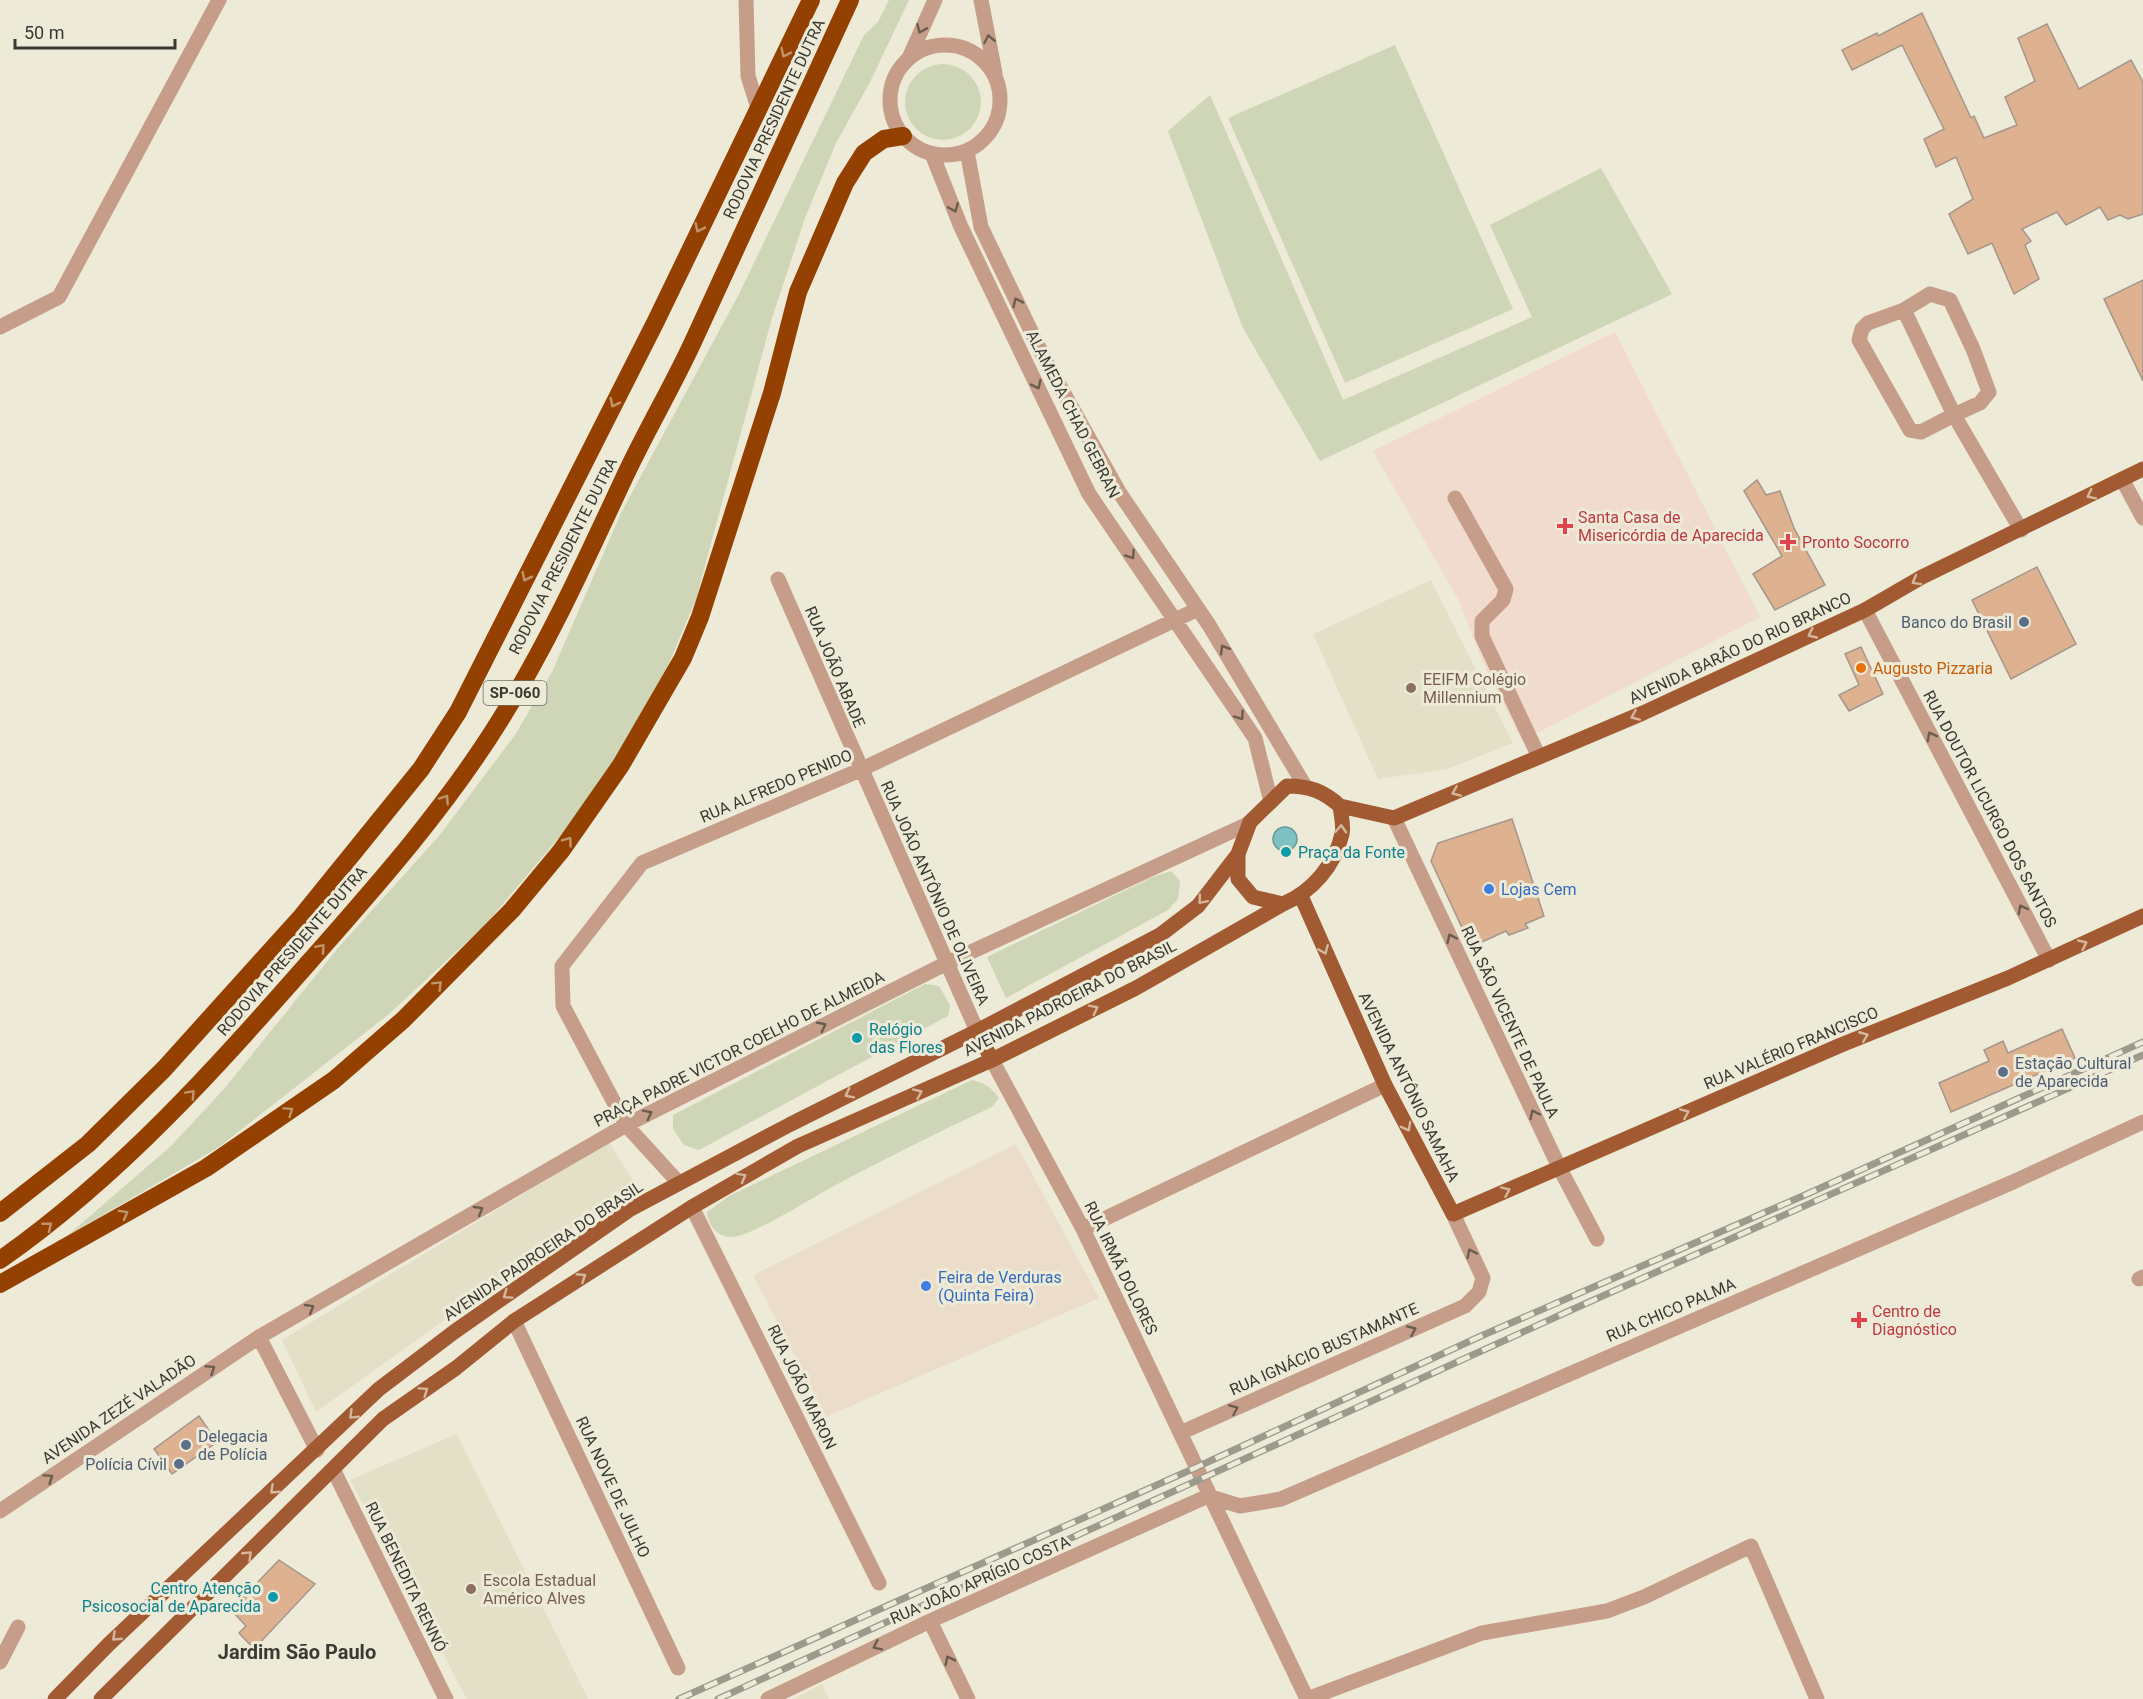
<svg xmlns="http://www.w3.org/2000/svg" width="2143" height="1699" font-family="Roboto,sans-serif">
<style>
.commercial{fill:#ebddca}
.built{fill:#e4dfc7}
.medical{fill:#f1dace}
.green{fill:#cfd5b7}
.water{fill:#7dc1c2;stroke:#699897;stroke-width:1.5}
.building{fill:#deb290;stroke:#a4968b;stroke-width:1.5}
.lines{fill:none;stroke-linecap:round;stroke-linejoin:round}
.minor{stroke:#c69d88;stroke-width:15}
.major{stroke:#a25a32;stroke-width:15}
.highway{stroke:#934000;stroke-width:18}
.rail-casing{stroke:#9c9a8d;stroke-width:7}
.rail{stroke:#edead8;stroke-width:4.5;stroke-dasharray:14;stroke-linecap:butt}
.oneway{stroke:#6b5c50}
.oneway2{stroke:#c0956c}
.oneway3{stroke:#d3b89e}
.health-dot{fill:#e0444e;stroke:#edead8;stroke-width:2}
.service-dot{fill:#5c6f8a;stroke:#edead8;stroke-width:2}
.food-dot{fill:#e8710a;stroke:#edead8;stroke-width:2}
.education-dot{fill:#8d6e63;stroke:#edead8;stroke-width:2}
.culture-dot{fill:#0f9aa8;stroke:#edead8;stroke-width:2}
.shop-dot{fill:#3f7fe0;stroke:#edead8;stroke-width:2}
.labels{text-anchor:middle;dominant-baseline:central;stroke-width:6;stroke-linejoin:round;paint-order:stroke}
.shield{fill:#edead8;stroke:#706e64;stroke-width:1.5}
.shield-label{font-size:15px;font-weight:bold;fill:#3a3932}
.street-label{font-size:16px;fill:#3a3932;stroke:#edead8}
.health-label{font-size:16px;fill:#be3a42;stroke:#edead8;text-anchor:start}
.service-label{font-size:16px;fill:#4e5e75;stroke:#edead8;text-anchor:end}
.food-label{font-size:16px;fill:#c56008;stroke:#edead8;text-anchor:start}
.education-label{font-size:16px;fill:#785e54;stroke:#edead8;text-anchor:start}
.culture-label{font-size:16px;fill:#0d838f;stroke:#edead8;text-anchor:start}
.shop-label{font-size:16px;fill:#366cbe;stroke:#edead8;text-anchor:start}
.quarter-label{font-size:20px;font-weight:bold;fill:#3a3932;stroke:#edead8}
</style>
<rect width="100%" height="100%" fill="#edead8"/>
<path class="commercial" d="M1016,1144L1099,1298L826,1417L753,1275Z"/>
<path class="built" d="M1431,580L1513,743L1447,769L1378,779L1313,634Z
M609,1142L635,1184L316,1412L282,1340Z
M457,1434L588,1699H467L350,1480Z
M822,1684L829,1699H793Z"/>
<path class="medical" d="M1615,332L1760,617L1522,741L1481,658L1459,601L1373,451Z"/>
<path class="green" d="M889,0H909L869,84L836,143L805,218L772,318L696,599L651,706L594,796L485,925L389,1014L219,1147L67,1236L171,1146L224,1089L338,948L439,836L515,735L552,672L621,513L739,294L864,35L878,22Z
M1395,45L1513,309L1345,383L1228,118Z
M905 102a38 38 0 1 1 76 0a38 38 0 1 1-76 0Z
M1210,95L1343,400L1532,317L1490,225L1601,168L1672,294L1320,461L1243,328L1168,131Z
M1171,871L1180,881L1178,899L1168,910L1006,998L987,957L1153,877Z
M925,984L939,986L950,1005L948,1016L699,1150L684,1145L673,1129V1115Z
M972,1080C985,1083 991,1087 999,1098L992,1107C938,1132 884,1159 832,1187C812,1198 752,1236 733,1237C718,1238 708,1225 707,1212L729,1196Z"/>
<path class="water" d="M1273 839a12 12 0 1 1 24 0a12 12 0 1 1-24 0Z"/>
<path class="building" d="M1922,13L1971,118L1974,116L1984,138L2017,125L2005,97L2035,81L2018,38L2047,24L2079,89L2131,60L2143,82V214L2128,219L2120,215L2108,220L2100,207L2066,225L2057,212L2022,229L2031,241L2025,245L2039,279L2014,294L1992,243L1968,254L1949,214L1973,199L1956,157L1936,167L1924,139L1944,129L1902,45L1852,70L1842,50L1877,33L1878,36Z
M2143,280V381L2104,299Z
M1757,480L1766,495L1780,491L1794,528L1825,585L1775,610L1753,574L1782,556L1744,491Z
M2037,567L2076,644L2011,679L1972,600Z
M1861,647L1883,694L1849,711L1839,695L1859,685L1845,654Z
M1512,819L1544,916L1525,924L1528,928L1509,935L1506,931L1471,947L1431,861L1438,843Z
M2062,1029L2075,1058L1951,1112L1939,1083L1989,1061L1984,1050L2003,1041L2008,1053Z
M199,1416L217,1442L172,1474L154,1449Z
M279,1560L315,1584L254,1649L239,1633L246,1626L231,1610Z"/>
<g class="lines">
<path class="minor" d="M746,0L748,76L758,108
M981,0L995,73
M890 100a55 55 0 1 1 110 0a55 55 0 1 1-110 0Z
M909,58L935,0
M967,151L981,227L1044,358L1119,492L1209,625L1305,786
M932,154L961,227L1089,494L1255,738L1271,802
M1904,310L1954,415L1980,403L1989,392L1973,349L1950,300L1930,294L1904,310L1868,323L1862,329L1859,340L1910,430L1921,432L1954,415L2021,530
M0,327L59,297L219,0
M2122,479L2143,518
M1455,498L1506,589L1503,600L1482,621V636L1539,757
M778,579L977,1031
M1865,610L2049,960
M1394,818L1559,1167L1597,1239
M992,1060L1083,1229L1307,1699L1482,1633L1607,1611L1644,1597L1751,1546L1817,1699
M678,1182L626,1125L563,1006L562,966L642,863L860,770L1198,609
M692,1207L879,1583
M1083,1229L1385,1085
M2139,1279L2143,1277
M514,1321L678,1668
M259,1337L317,1450
M1180,1433L1465,1306L1479,1292L1483,1278L1453,1214
M334,1471L446,1699
M1208,1496L1240,1506L1281,1499L2013,1182L2143,1122
M0,1511L259,1337L626,1125L947,963L1250,823
M930,1621L968,1699
M0,1662L18,1627
M768,1699L930,1621L1208,1496"/>
<path class="major" d="M1340,806L1394,818L1539,757L1643,713L1865,610L1922,577L2143,469
M1301,896L1385,1085L1453,1214L1841,1045L2008,978L2143,916
M977,1031L992,1060
M55,1699L109,1644L379,1389L454,1332L629,1210L789,1125L977,1031L1160,935L1198,906L1238,854
M101,1699L383,1419L456,1368L514,1321L692,1207L798,1146L992,1060L1136,988L1283,904C1312,892 1335,865 1342,834C1344,826 1341,815 1340,806C1323,791 1310,786 1287,786L1250,822L1238,854V879L1253,897L1283,904"/>
<path class="highway" d="M0,1213L88,1144L164,1069L302,916L421,769L458,712L656,321L811,0
M0,1260C121,1175 214,1070 311,960C379,883 448,805 502,717C550,640 587,557 625,476C646,431 671,389 692,344C745,230 797,115 850,0
M0,1284L206,1168L334,1080L403,1020L512,910L561,851L621,765L683,658L700,617L772,393L798,292L845,183L864,153L884,139L903,136"/>
<g class="rail-casing">
<path id="rail" d="M679,1699L1197,1467L1481,1336L1805,1195L2143,1042
M718,1699L1569,1311L2143,1055"/>
</g>
<use href="#rail" class="rail"/>
</g>
<defs><path id="oneway-chevron" d="M-2-3.5L2.5 0L-2 3.5" fill="none" stroke-width="1.6" stroke-linecap="round" stroke-linejoin="round" transform="scale(1.5)"/></defs>
<g class="oneway">
<use href="#oneway-chevron" transform="translate(921 29) rotate(113)"/>
<use href="#oneway-chevron" transform="translate(989 39) rotate(-101)"/>
<use href="#oneway-chevron" transform="translate(954 208) rotate(68)"/>
<use href="#oneway-chevron" transform="translate(1017 302) rotate(-116)"/>
<use href="#oneway-chevron" transform="translate(1037 385) rotate(64)"/>
<use href="#oneway-chevron" transform="translate(1131 555) rotate(56)"/>
<use href="#oneway-chevron" transform="translate(1224 649) rotate(-121)"/>
<use href="#oneway-chevron" transform="translate(1240 716) rotate(56)"/>
<use href="#oneway-chevron" transform="translate(1931 736) rotate(-118)"/>
<use href="#oneway-chevron" transform="translate(2022 909) rotate(-118)"/>
<use href="#oneway-chevron" transform="translate(1451 938) rotate(-115)"/>
<use href="#oneway-chevron" transform="translate(822 1026) rotate(-27)"/>
<use href="#oneway-chevron" transform="translate(648 1114) rotate(-27)"/>
<use href="#oneway-chevron" transform="translate(1534 1114) rotate(-115)"/>
<use href="#oneway-chevron" transform="translate(479 1210) rotate(-30)"/>
<use href="#oneway-chevron" transform="translate(1471 1253) rotate(-115)"/>
<use href="#oneway-chevron" transform="translate(310 1308) rotate(-30)"/>
<use href="#oneway-chevron" transform="translate(1412 1330) rotate(-24)"/>
<use href="#oneway-chevron" transform="translate(211 1369) rotate(-34)"/>
<use href="#oneway-chevron" transform="translate(1234 1409) rotate(-24)"/>
<use href="#oneway-chevron" transform="translate(49 1478) rotate(-34)"/>
<use href="#oneway-chevron" transform="translate(877 1646) rotate(154)"/>
<use href="#oneway-chevron" transform="translate(949 1660) rotate(-116)"/>
</g>
<g class="oneway2">
<use href="#oneway-chevron" transform="translate(785 53) rotate(116)"/>
<use href="#oneway-chevron" transform="translate(699 228) rotate(116)"/>
<use href="#oneway-chevron" transform="translate(614 403) rotate(117)"/>
<use href="#oneway-chevron" transform="translate(526 577) rotate(117)"/>
<use href="#oneway-chevron" transform="translate(445 799) rotate(-56)"/>
<use href="#oneway-chevron" transform="translate(568 841) rotate(-55)"/>
<use href="#oneway-chevron" transform="translate(321 948) rotate(-49)"/>
<use href="#oneway-chevron" transform="translate(438 985) rotate(-45)"/>
<use href="#oneway-chevron" transform="translate(191 1094) rotate(-47)"/>
<use href="#oneway-chevron" transform="translate(289 1111) rotate(-35)"/>
<use href="#oneway-chevron" transform="translate(124 1214) rotate(-29)"/>
<use href="#oneway-chevron" transform="translate(48 1226) rotate(-38)"/>
</g>
<g class="oneway3">
<use href="#oneway-chevron" transform="translate(2091 495) rotate(153)"/>
<use href="#oneway-chevron" transform="translate(1916 581) rotate(151)"/>
<use href="#oneway-chevron" transform="translate(1812 634) rotate(155)"/>
<use href="#oneway-chevron" transform="translate(1635 716) rotate(157)"/>
<use href="#oneway-chevron" transform="translate(1456 792) rotate(157)"/>
<use href="#oneway-chevron" transform="translate(1341 829) rotate(-87)"/>
<use href="#oneway-chevron" transform="translate(1202 900) rotate(130)"/>
<use href="#oneway-chevron" transform="translate(2083 944) rotate(-25)"/>
<use href="#oneway-chevron" transform="translate(1324 950) rotate(67)"/>
<use href="#oneway-chevron" transform="translate(1094 1009) rotate(-27)"/>
<use href="#oneway-chevron" transform="translate(1864 1036) rotate(-22)"/>
<use href="#oneway-chevron" transform="translate(918 1093) rotate(-24)"/>
<use href="#oneway-chevron" transform="translate(849 1094) rotate(153)"/>
<use href="#oneway-chevron" transform="translate(1685 1113) rotate(-23)"/>
<use href="#oneway-chevron" transform="translate(1407 1127) rotate(62)"/>
<use href="#oneway-chevron" transform="translate(742 1177) rotate(-29)"/>
<use href="#oneway-chevron" transform="translate(1506 1191) rotate(-24)"/>
<use href="#oneway-chevron" transform="translate(582 1277) rotate(-33)"/>
<use href="#oneway-chevron" transform="translate(507 1295) rotate(145)"/>
<use href="#oneway-chevron" transform="translate(424 1391) rotate(-35)"/>
<use href="#oneway-chevron" transform="translate(353 1415) rotate(136)"/>
<use href="#oneway-chevron" transform="translate(274 1490) rotate(137)"/>
<use href="#oneway-chevron" transform="translate(248 1555) rotate(-44)"/>
<use href="#oneway-chevron" transform="translate(116 1637) rotate(137)"/>
</g>
<g class="health-dot">
<path d="M1562 517h6v6h6v6h-6v6h-6v-6h-6v-6h6z"/>
<path d="M1785 533h6v6h6v6h-6v6h-6v-6h-6v-6h6z"/>
<path d="M1856 1311h6v6h6v6h-6v6h-6v-6h-6v-6h6z"/>
</g>
<g class="service-dot">
<circle cx="2024" cy="622" r="6"/>
<circle cx="2003" cy="1072" r="6"/>
<circle cx="186" cy="1445" r="6"/>
<circle cx="179" cy="1464" r="6"/>
</g>
<circle class="food-dot" cx="1861" cy="668" r="6"/>
<g class="education-dot">
<circle cx="1411" cy="688" r="6"/>
<circle cx="471" cy="1589" r="6"/>
</g>
<g class="culture-dot">
<circle cx="1286" cy="852" r="6"/>
<circle cx="857" cy="1038" r="6"/>
<circle cx="273" cy="1597" r="6"/>
</g>
<g class="shop-dot">
<circle cx="1489" cy="889" r="6"/>
<circle cx="926" cy="1286" r="6"/>
</g>
<g class="labels">
<rect class="shield" x="483.5" y="681" width="63" height="24" rx="4.5"/>
<g class="shield-label">
<text x="515" y="693">SP-060</text>
</g>
<g class="street-label">
<text transform="translate(774 119) rotate(-65)">RODOVIA PRESIDENTE DUTRA</text>
<text transform="translate(1073 414) rotate(63)">ALAMEDA CHAD GEBRAN</text>
<text transform="translate(563 556) rotate(-63)">RODOVIA PRESIDENTE DUTRA</text>
<text transform="translate(1740 648) rotate(-25)">AVENIDA BARÃO DO RIO BRANCO</text>
<text transform="translate(835 667) rotate(67)">RUA JOÃO ABADE</text>
<text transform="translate(776 786) rotate(-23)">RUA ALFREDO PENIDO</text>
<text transform="translate(1990 809) rotate(62)">RUA DOUTOR LICURGO DOS SANTOS</text>
<text transform="translate(935 893) rotate(66)">RUA JOÃO ANTÔNIO DE OLIVEIRA</text>
<text transform="translate(292 951) rotate(-49)">RODOVIA PRESIDENTE DUTRA</text>
<text transform="translate(1070 998) rotate(-27)">AVENIDA PADROEIRA DO BRASIL</text>
<text transform="translate(1510 1022) rotate(65)">RUA SÃO VICENTE DE PAULA</text>
<text transform="translate(1791 1048) rotate(-23)">RUA VALÉRIO FRANCISCO</text>
<text transform="translate(739 1049) rotate(-27)">PRAÇA PADRE VICTOR COELHO DE ALMEIDA</text>
<text transform="translate(1409 1087) rotate(64)">AVENIDA ANTÔNIO SAMAHA</text>
<text transform="translate(543 1251) rotate(-34)">AVENIDA PADROEIRA DO BRASIL</text>
<text transform="translate(1121 1268) rotate(64)">RUA IRMÃ DOLORES</text>
<text transform="translate(1671 1310) rotate(-23)">RUA CHICO PALMA</text>
<text transform="translate(1324 1349) rotate(-24)">RUA IGNÁCIO BUSTAMANTE</text>
<text transform="translate(802 1387) rotate(64)">RUA JOÃO MARON</text>
<text transform="translate(119 1409) rotate(-34)">AVENIDA ZEZÉ VALADÃO</text>
<text transform="translate(613 1487) rotate(65)">RUA NOVE DE JULHO</text>
<text transform="translate(406 1577) rotate(64)">RUA BENEDITA RENNÓ</text>
<text transform="translate(980 1580) rotate(-24)">RUA JOÃO APRÍGIO COSTA</text>
</g>
<g class="health-label">
<text x="1578" y="517">Santa Casa de<tspan x="1578" dy="18">Misericórdia de Aparecida</tspan></text>
<text x="1802" y="542">Pronto Socorro</text>
<text x="1872" y="1311">Centro de<tspan x="1872" dy="18">Diagnóstico</tspan></text>
</g>
<g class="service-label">
<text x="2012" y="622">Banco do Brasil</text>
<text x="2015" y="1063" text-anchor="start">Estação Cultural<tspan x="2015" dy="18">de Aparecida</tspan></text>
<text x="198" y="1436" text-anchor="start">Delegacia<tspan x="198" dy="18">de Polícia</tspan></text>
<text x="167" y="1464">Polícia Cívil</text>
</g>
<g class="food-label">
<text x="1873" y="668">Augusto Pizzaria</text>
</g>
<g class="education-label">
<text x="1423" y="679">EEIFM Colégio<tspan x="1423" dy="18">Millennium</tspan></text>
<text x="483" y="1580">Escola Estadual<tspan x="483" dy="18">Américo Alves</tspan></text>
</g>
<g class="culture-label">
<text x="1298" y="852">Praça da Fonte</text>
<text x="869" y="1029">Relógio<tspan x="869" dy="18">das Flores</tspan></text>
<text x="261" y="1588" text-anchor="end">Centro Atenção<tspan x="261" dy="18">Psicosocial de Aparecida</tspan></text>
</g>
<g class="shop-label">
<text x="1501" y="889">Lojas Cem</text>
<text x="938" y="1277">Feira de Verduras<tspan x="938" dy="18">(Quinta Feira)</tspan></text>
</g>
<g class="quarter-label">
<text x="297" y="1652">Jardim São Paulo</text>
</g>
</g>
<path d="M15 39v9h160v-9" fill="none" stroke="#3a3932" stroke-width="3"/>
<text x="24" y="39" font-size="18" fill="#3a3932" stroke="#edead8" stroke-width="4.5" paint-order="stroke">50 m</text>
</svg>
